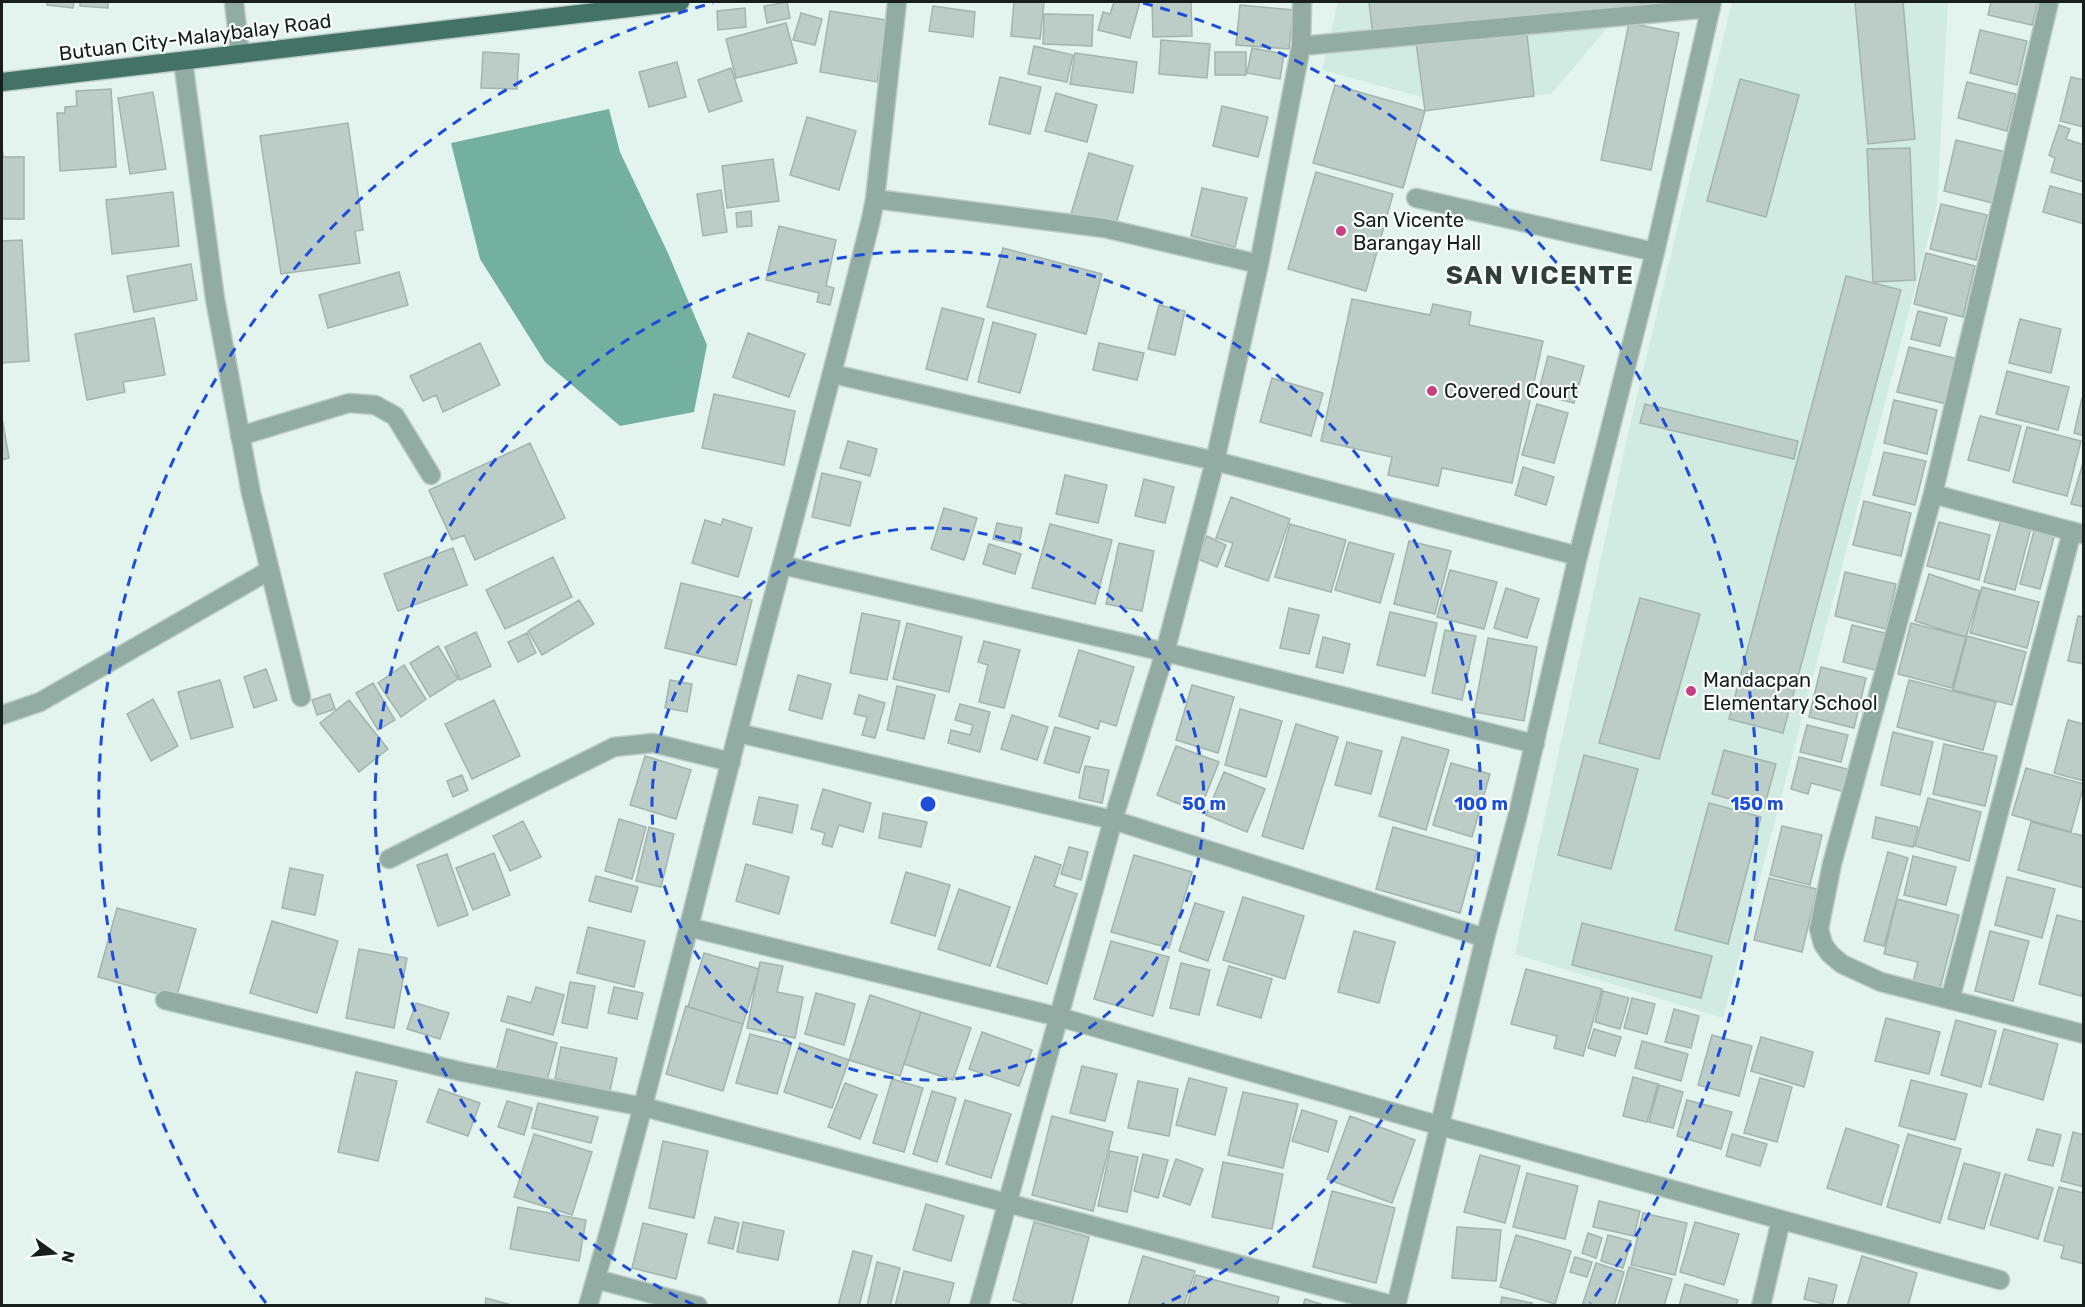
<svg xmlns="http://www.w3.org/2000/svg" width="2085" height="1307" font-family="Rubik,sans-serif">
<style>
.built{fill:#d1eae2}
.water{fill:#74b09f}
.building{fill:#bccdc7;stroke:#a3b3ae;stroke-width:1.5}
.lines{fill:none;stroke-linecap:round;stroke-linejoin:round}
.minor-casing{stroke:#becdc9;stroke-width:21}
.major-casing{stroke:#becdc9;stroke-width:21}
.minor{stroke:#92aca4;stroke-width:18}
.major{stroke:#427365;stroke-width:18}
.ring{fill:none;stroke:#1d4ed8;stroke-width:3;stroke-dasharray:10 8}
.poi-dot{fill:#c74182;stroke:#f8fffd;stroke-width:2}
.labels{text-anchor:middle;dominant-baseline:central;stroke-width:4.5;stroke-linejoin:round;paint-order:stroke}
.street-label{font-size:20px;fill:#181e1c;stroke:#f8fffd}
.poi-label{font-size:20px;fill:#181e1c;stroke:#f8fffd;text-anchor:start}
.district-label{font-size:26px;font-weight:bold;letter-spacing:1.5px;fill:#303e3a;stroke:#f8fffd}
.centre{fill:#1d4ed8;stroke:#f8fffd;stroke-width:3}
.ring-label{font-size:18px;text-anchor:middle;font-weight:bold;fill:#1d4ed8;stroke:#f8fffd;stroke-width:4.5;stroke-linejoin:round;paint-order:stroke}
</style>
<rect width="100%" height="100%" fill="#e3f4ef"/>
<path class="built" d="M1338,2H1705L1615,19L1551,94L1429,99L1322,70Z
M1732,2H1948L1937,205L1723,1018L1515,954L1629,429Z"/>
<path class="water" d="M609,109L620,152L667,251L707,345L694,412L620,426L545,362L480,259L451,143Z"/>
<path class="building" d="M47,2H74L73,8L47,5Z
M80,2H108V8L80,6Z
M787,2L790,18L767,23L764,6Z
M1014,2H1044L1040,39L1011,36Z
M1114,2H1140L1130,38L1098,30L1103,12L1110,14Z
M1152,2H1191L1192,36L1153,37Z
M1369,2H1659L1373,36Z
M1855,2H1903L1915,139L1868,144Z
M1991,2H2038L2032,25L1988,15Z
M1240,5L1293,10L1289,49L1236,45Z
M933,6L975,12L973,37L929,31Z
M745,8L746,27L718,30L717,11Z
M830,11L893,21L887,59L881,58L877,82L820,72Z
M801,13L822,19L815,45L793,40Z
M1044,14L1093,15L1092,46L1043,44Z
M786,23L797,63L736,78L726,39Z
M1629,23L1679,33L1651,170L1601,160Z
M1526,26L1534,96L1425,111L1416,42Z
M1980,30L2027,41L2017,85L1970,73Z
M1161,40L1210,44L1207,78L1159,74Z
M1034,46L1073,55L1067,82L1028,74Z
M1252,48L1284,54L1280,79L1247,73Z
M483,52L519,54L517,89L481,88Z
M1215,52H1246V75H1215Z
M1075,53L1137,62L1133,93L1070,84Z
M677,62L686,97L649,107L639,72Z
M731,68L742,101L709,112L698,80Z
M1000,77L1041,87L1030,134L989,124Z
M2071,77L2084,80V127L2060,121Z
M1740,79L1799,95L1766,217L1707,201Z
M1967,82L2016,94L2007,131L1958,118Z
M1335,85L1425,111L1403,188L1313,163Z
M111,89L116,167L60,171L57,113H65V107L77,106L76,91Z
M153,92L166,169L130,174L118,98Z
M1056,93L1097,105L1087,142L1045,131Z
M1222,106L1268,117L1258,157L1213,146Z
M807,117L856,131L839,190L790,175Z
M348,123L363,230L355,231L360,263L281,274L260,136Z
M2059,125L2070,129L2066,139L2084,145V182L2051,172L2055,158L2049,155Z
M1956,140L2006,152L1993,203L1944,191Z
M2,146L3,157H24V219H2Z
M1910,148L1915,280L1873,282L1867,149Z
M1089,153L1133,166L1115,227L1071,214Z
M773,159L779,201L727,208L722,166Z
M1316,172L1393,194L1366,291L1288,269Z
M2050,186L2084,195V224L2043,212Z
M1202,188L1247,198L1235,247L1191,236Z
M721,190L727,232L703,236L697,194Z
M173,192L179,246L112,254L106,200Z
M1941,204L1987,215L1976,260L1930,249Z
M751,211L752,226L737,227L736,213Z
M779,226L836,240L826,286L834,288L830,305L817,302L819,293L766,280Z
M22,240L29,361L2,363V241Z
M1003,248L1102,274L1086,334L987,307Z
M1926,253L1975,266L1963,317L1914,304Z
M191,264L197,300L134,312L127,276Z
M399,272L408,305L328,328L319,295Z
M1846,276L1901,290L1783,733L1729,719Z
M1352,299L1430,315L1433,304L1471,312L1469,325L1543,341L1512,483L1442,468L1438,486L1388,475L1392,457L1321,441Z
M1159,305L1185,311L1175,355L1148,349Z
M942,308L984,319L967,380L926,369Z
M1918,311L1947,318L1940,346L1911,339Z
M154,318L165,375L123,382L125,392L87,400L75,334Z
M2020,319L2061,329L2051,373L2009,363Z
M993,322L1036,334L1020,393L978,382Z
M748,333L805,354L789,397L733,377Z
M480,343L500,385L443,412L436,395L423,401L410,376Z
M1099,343L1144,353L1137,380L1093,370Z
M1909,347L1958,359L1947,404L1897,392Z
M1548,356L1584,366L1574,403L1538,394Z
M2007,371L2069,387L2058,430L1996,414Z
M1272,378L1323,393L1311,436L1260,422Z
M714,394L795,411L784,465L702,448Z
M2082,398H2084V436L2074,433Z
M1894,400L1937,410L1927,454L1884,443Z
M1537,404L1568,413L1554,463L1522,455Z
M1645,404L1798,441L1794,459L1640,423Z
M1980,416L2021,426L2009,471L1968,460Z
M2,418L9,458L2,460Z
M2027,427L2081,441L2067,496L2013,482Z
M848,441L877,449L870,476L840,468Z
M530,443L565,518L475,560L464,535L452,540L429,490Z
M1884,452L1926,461L1915,505L1873,495Z
M2084,459V507L2071,504Z
M1523,467L1554,477L1546,505L1515,495Z
M822,473L861,482L850,526L812,517Z
M1065,475L1107,485L1098,523L1056,514Z
M1144,479L1174,487L1165,523L1135,516Z
M1231,497L1290,519L1268,581L1225,566L1233,543L1216,538Z
M1864,501L1911,513L1901,556L1853,545Z
M944,508L977,518L964,560L931,549Z
M2002,516L2032,524L2015,590L1984,582Z
M723,519L752,528L738,577L692,563L705,520L721,525Z
M1939,522L1990,535L1979,580L1927,566Z
M997,523L1022,528L1019,545L993,539Z
M1050,524L1112,540L1095,604L1032,588Z
M1290,524L1346,540L1331,592L1275,577Z
M2034,531L2054,537L2040,589L2020,584Z
M1207,536L1226,545L1217,567L1198,559Z
M1409,541L1451,551L1435,614L1394,604Z
M1349,542L1394,554L1380,603L1335,590Z
M1119,543L1154,551L1142,611L1106,604Z
M989,544L1021,554L1015,574L983,564Z
M453,548L467,585L398,611L384,574Z
M553,557L572,597L505,629L486,590Z
M1450,570L1497,582L1484,629L1437,617Z
M1845,572L1896,584L1886,629L1835,616Z
M1929,574L1980,591L1966,637L1915,621Z
M681,583L752,600L736,665L665,648Z
M1982,587L2039,602L2027,648L1970,633Z
M1506,588L1539,599L1527,638L1494,628Z
M1640,598L1700,614L1659,759L1599,743Z
M579,600L594,624L542,655L528,631Z
M1289,608L1319,615L1309,654L1280,648Z
M1390,612L1437,623L1425,676L1377,665Z
M862,613L900,621L887,680L850,673Z
M2078,616L2084,617V664L2068,661Z
M907,623L962,637L949,692L893,679Z
M1911,623L1966,637L1952,688L1898,674Z
M1852,625L1885,633L1875,670L1843,662Z
M1445,630L1476,636L1462,700L1432,693Z
M476,632L491,666L460,680L445,647Z
M527,633L536,653L518,662L508,642Z
M1967,636L2026,652L2012,705L1953,690Z
M1323,637L1350,644L1343,673L1316,667Z
M1488,638L1537,647L1524,721L1474,712Z
M984,641L1020,650L1004,708L979,702L988,665L978,662Z
M438,646L458,679L430,697L410,663Z
M1079,650L1134,667L1116,726L1100,721L1098,729L1059,716Z
M404,665L426,699L401,717L378,683Z
M1821,667L1866,678L1854,728L1809,717Z
M266,669L277,700L254,708L244,677Z
M798,675L831,684L822,719L789,710Z
M220,680L233,727L191,739L178,692Z
M670,680L692,684L687,712L665,708Z
M1909,680L1996,702L1983,750L1897,727Z
M373,683L395,720L378,730L356,693Z
M1192,685L1234,697L1218,753L1176,740Z
M897,686L935,695L924,739L887,730Z
M330,694L335,709L317,715L312,700Z
M859,695L885,703L875,738L862,735L867,717L854,714Z
M153,699L178,746L151,761L127,714Z
M349,700L388,749L359,772L320,723Z
M494,700L520,756L472,779L445,724Z
M960,704L990,712L980,752L948,743L951,730L970,735L973,725L955,720Z
M1240,709L1282,721L1266,777L1225,765Z
M1012,715L1048,727L1037,760L1001,749Z
M2068,720L2084,724V781L2054,773Z
M1296,724L1338,737L1303,849L1262,836Z
M1807,725L1848,735L1841,762L1800,752Z
M1055,727L1090,737L1079,773L1044,763Z
M1893,732L1933,742L1920,795L1881,785Z
M1402,737L1449,750L1426,830L1379,816Z
M1347,742L1382,751L1371,794L1335,785Z
M1944,744L1997,756L1985,806L1933,794Z
M1176,746L1219,762L1199,812L1157,795Z
M1724,750L1776,764L1764,808L1712,794Z
M1584,755L1638,769L1611,869L1558,855Z
M645,756L691,770L676,819L630,805Z
M1799,757L1855,771L1849,793L1811,783L1808,794L1791,789Z
M1451,763L1490,774L1472,837L1433,825Z
M1085,766L1109,770L1102,803L1079,798Z
M2026,768L2084,784L2071,832L2012,815Z
M1224,772L1265,789L1247,832L1206,815Z
M462,775L468,790L453,797L447,781Z
M823,789L871,803L863,832L839,825L832,847L822,844L825,833L811,829Z
M759,797L798,805L792,833L753,824Z
M1928,798L1981,812L1969,861L1915,846Z
M1709,803L1761,817L1728,944L1675,930Z
M883,813L927,822L921,847L879,838Z
M1876,817L1918,827L1913,847L1872,838Z
M619,819L646,827L632,879L605,871Z
M523,821L541,857L510,871L493,836Z
M2031,822L2084,836V888L2018,870Z
M1782,826L1822,835L1810,885L1770,875Z
M649,827L674,834L661,887L636,881Z
M1393,827L1477,851L1460,913L1376,889Z
M1069,847L1088,852L1081,880L1061,874Z
M1888,852L1908,858L1884,946L1864,941Z
M494,853L510,895L473,910L456,868Z
M447,854L468,915L438,926L417,865Z
M1134,855L1192,872L1169,948L1111,932Z
M1035,856L1061,865L1054,886L1077,894L1047,984L997,967Z
M1913,856L1956,867L1946,905L1904,895Z
M746,864L789,877L779,914L736,901Z
M290,868L323,875L315,915L282,908Z
M906,872L950,885L935,936L891,923Z
M596,876L638,887L631,912L589,901Z
M2007,877L2055,889L2042,938L1995,925Z
M1769,878L1817,889L1802,952L1754,940Z
M959,889L1010,907L990,966L938,949Z
M1243,897L1304,916L1285,979L1223,960Z
M1897,899L1959,915L1940,988L1913,982L1918,962L1884,954Z
M1195,903L1224,912L1208,961L1179,951Z
M117,908L196,929L176,999L98,977Z
M2057,915L2084,922V987L2081,996L2039,984Z
M272,921L338,941L317,1013L250,993Z
M1582,923L1712,956L1701,998L1572,965Z
M588,927L645,941L634,987L577,973Z
M1354,931L1395,942L1379,1003L1338,992Z
M1990,931L2029,941L2013,1001L1975,991Z
M1111,941L1169,957L1153,1016L1094,999Z
M359,949L407,958L394,1028L346,1018Z
M704,953L759,969L743,1024L688,1007Z
M760,962L783,966L777,992L803,997L795,1038L747,1028Z
M1181,963L1210,970L1199,1015L1170,1008Z
M1229,966L1272,979L1261,1018L1217,1005Z
M1526,969L1602,989L1583,1056L1554,1048L1557,1036L1511,1024Z
M570,982L595,986L587,1028L562,1023Z
M536,987L564,995L553,1035L501,1021L508,996L531,1003Z
M614,987L643,993L637,1019L608,1013Z
M1603,991L1629,998L1620,1029L1595,1022Z
M816,993L855,1004L844,1045L805,1034Z
M870,995L921,1012L900,1076L849,1060Z
M1632,998L1655,1004L1647,1034L1624,1028Z
M416,1003L449,1013L440,1039L407,1029Z
M686,1006L743,1024L723,1091L666,1074Z
M1674,1009L1699,1016L1691,1048L1665,1042Z
M921,1012L971,1028L953,1080L904,1064Z
M1886,1018L1940,1032L1929,1074L1875,1061Z
M1956,1020L1996,1031L1981,1087L1941,1075Z
M507,1029L557,1043L546,1084L496,1071Z
M1594,1029L1621,1037L1615,1056L1588,1048Z
M2004,1029L2058,1044L2043,1100L1989,1084Z
M982,1032L1032,1050L1019,1086L969,1069Z
M750,1034L791,1045L777,1094L736,1083Z
M1712,1035L1752,1046L1739,1096L1698,1085Z
M1761,1037L1813,1052L1804,1087L1751,1071Z
M1642,1041L1688,1054L1681,1081L1635,1068Z
M800,1043L849,1060L832,1108L784,1092Z
M561,1047L617,1058L610,1091L555,1079Z
M1082,1066L1117,1074L1105,1121L1070,1113Z
M356,1072L397,1081L378,1161L338,1152Z
M1633,1077L1658,1084L1647,1122L1623,1116Z
M1189,1078L1227,1088L1215,1135L1176,1125Z
M1760,1078L1792,1087L1777,1142L1744,1133Z
M892,1079L923,1088L904,1152L873,1143Z
M1911,1080L1967,1094L1955,1140L1899,1126Z
M1138,1081L1178,1089L1169,1136L1128,1128Z
M845,1083L877,1095L860,1139L828,1127Z
M1659,1085L1683,1092L1673,1128L1649,1122Z
M439,1089L480,1103L468,1136L427,1122Z
M932,1091L956,1098L937,1162L913,1154Z
M1243,1092L1298,1104L1283,1168L1228,1155Z
M965,1100L1011,1114L991,1178L946,1164Z
M1687,1100L1732,1112L1721,1149L1677,1136Z
M507,1101L532,1108L524,1135L498,1127Z
M538,1103L598,1117L591,1143L532,1128Z
M1302,1110L1337,1121L1328,1152L1292,1141Z
M1052,1116L1113,1132L1093,1211L1032,1195Z
M1350,1116L1415,1140L1392,1203L1327,1179Z
M1846,1128L1899,1145L1881,1205L1827,1188Z
M2037,1129L2061,1135L2053,1166L2028,1160Z
M2073,1132L2084,1135V1187L2061,1181Z
M534,1134L592,1152L572,1215L514,1197Z
M1732,1134L1767,1144L1760,1166L1726,1156Z
M1908,1134L1961,1149L1940,1223L1887,1207Z
M663,1141L708,1151L694,1218L649,1208Z
M1110,1151L1138,1157L1127,1212L1098,1206Z
M1143,1154L1168,1160L1158,1198L1134,1191Z
M1480,1155L1520,1166L1505,1223L1464,1212Z
M1176,1159L1203,1169L1190,1205L1163,1196Z
M1223,1162L1283,1174L1272,1229L1212,1217Z
M1964,1163L2000,1173L1984,1229L1948,1219Z
M1527,1173L1578,1186L1565,1239L1513,1227Z
M2005,1174L2053,1188L2038,1239L1990,1225Z
M2059,1187L2084,1193V1264L2061,1258L2064,1246L2044,1241Z
M1332,1191L1395,1208L1376,1283L1313,1267Z
M1599,1201L1640,1211L1634,1236L1593,1227Z
M926,1204L964,1216L951,1261L913,1250Z
M518,1207L586,1220L579,1261L510,1249Z
M1643,1213L1687,1223L1675,1275L1631,1265Z
M715,1217L739,1223L733,1249L708,1243Z
M743,1222L784,1231L778,1260L737,1252Z
M1034,1222L1089,1237L1071,1306H1032L1013,1300Z
M1695,1222L1739,1234L1724,1285L1680,1272Z
M643,1223L687,1234L676,1279L632,1268Z
M1457,1227L1501,1230L1496,1281L1452,1278Z
M1588,1233L1602,1238L1596,1258L1582,1253Z
M1516,1235L1571,1251L1555,1304L1500,1287Z
M1608,1235L1631,1241L1623,1268L1601,1261Z
M853,1251L872,1256L859,1306H838Z
M1143,1256L1195,1271L1184,1306H1128Z
M1862,1256L1917,1273L1908,1306H1847Z
M1575,1257L1592,1262L1587,1277L1570,1272Z
M877,1262L900,1268L890,1306H867Z
M1596,1263L1624,1272L1614,1306H1582Z
M1629,1267L1672,1279L1664,1306H1618Z
M904,1271L954,1283L948,1306H895Z
M1196,1275L1279,1297L1277,1306H1187Z
M1809,1278L1837,1285L1832,1306L1804,1299Z
M1685,1284L1738,1300L1736,1306H1679Z
M1502,1297L1532,1303L1531,1306H1500Z
M486,1298L515,1306H485Z
M1305,1299L1327,1306H1303Z"/>
<g class="lines">
<g class="minor-casing">
<path id="minor" d="M234,2L240,54
M2049,2L1933,494L1832,864L1819,929L1823,944L1830,954L1842,964L1881,982L2084,1034
M1301,46L1711,8
M183,61L215,299L251,493L301,697
M1416,198L1655,252
M875,199L1104,228L1259,264L1301,46L1302,2
M833,374L1215,461L1578,556
M240,436L349,403L375,405L395,416L431,475
M1933,494L2082,534
M782,565L1165,652L1535,744
M2,715L40,702L270,570
M738,733L1113,820L1485,938
M389,859L614,747L653,743L731,762
M688,927L1059,1017L1441,1126L2000,1280
M165,1000L463,1072L644,1107L1396,1306
M1950,1000L2072,531
M596,1279L698,1306
M588,1306C643,1116 689,924 738,732C782,561 829,390 871,219L875,199L897,2
M979,1306L1113,820L1165,652L1215,461L1259,264
M1396,1306L1485,938L1517,818L1578,556L1655,252L1712,2
M1761,1306L1781,1220"/>
</g>
<g class="major-casing">
<path id="major" d="M2,82L680,2"/>
</g>
<use href="#minor" class="minor"/>
<use href="#major" class="major"/>
</g>
<g class="ring">
<circle cx="928" cy="804" r="276"/>
<path d="M694 1305A553 553 0 1 1 1162 1305"/>
<path d="M266 1303A829 829 0 0 1 713 3M1143 3A829 829 0 0 1 1590 1303"/>
</g>
<g class="poi-dot">
<circle cx="1341" cy="231" r="6"/>
<circle cx="1432" cy="391" r="6"/>
<circle cx="1691" cy="691" r="6"/>
</g>
<g class="labels">
<g class="street-label">
<text transform="translate(195 37) rotate(-7)">Butuan City-Malaybalay Road</text>
</g>
<g class="poi-label">
<text x="1353" y="220">San Vicente<tspan x="1353" dy="23">Barangay Hall</tspan></text>
<text x="1444" y="391">Covered Court</text>
<text x="1703" y="680">Mandacpan<tspan x="1703" dy="23">Elementary School</tspan></text>
</g>
<g class="district-label">
<text x="1540" y="275">SAN VICENTE</text>
</g>
</g>
<circle cx="928" cy="804" r="9" class="centre"/>
<g class="ring-label">
<text x="1204" y="810">50 m</text>
<text x="1481" y="810">100 m</text>
<text x="1757" y="810">150 m</text>
</g>
<rect width="2085" height="1307" fill="none" stroke="#181e1c" stroke-width="6"/>
<g transform="translate(54 1253) rotate(105)" stroke="#f8fffd" stroke-width="4.5" paint-order="stroke">
<path d="M0-4.5L10 22L0 15L-10 22Z" fill="#181e1c"/>
<text y="-9" font-size="16" font-weight="bold" text-anchor="middle" fill="#181e1c">N</text>
</g>
</svg>
